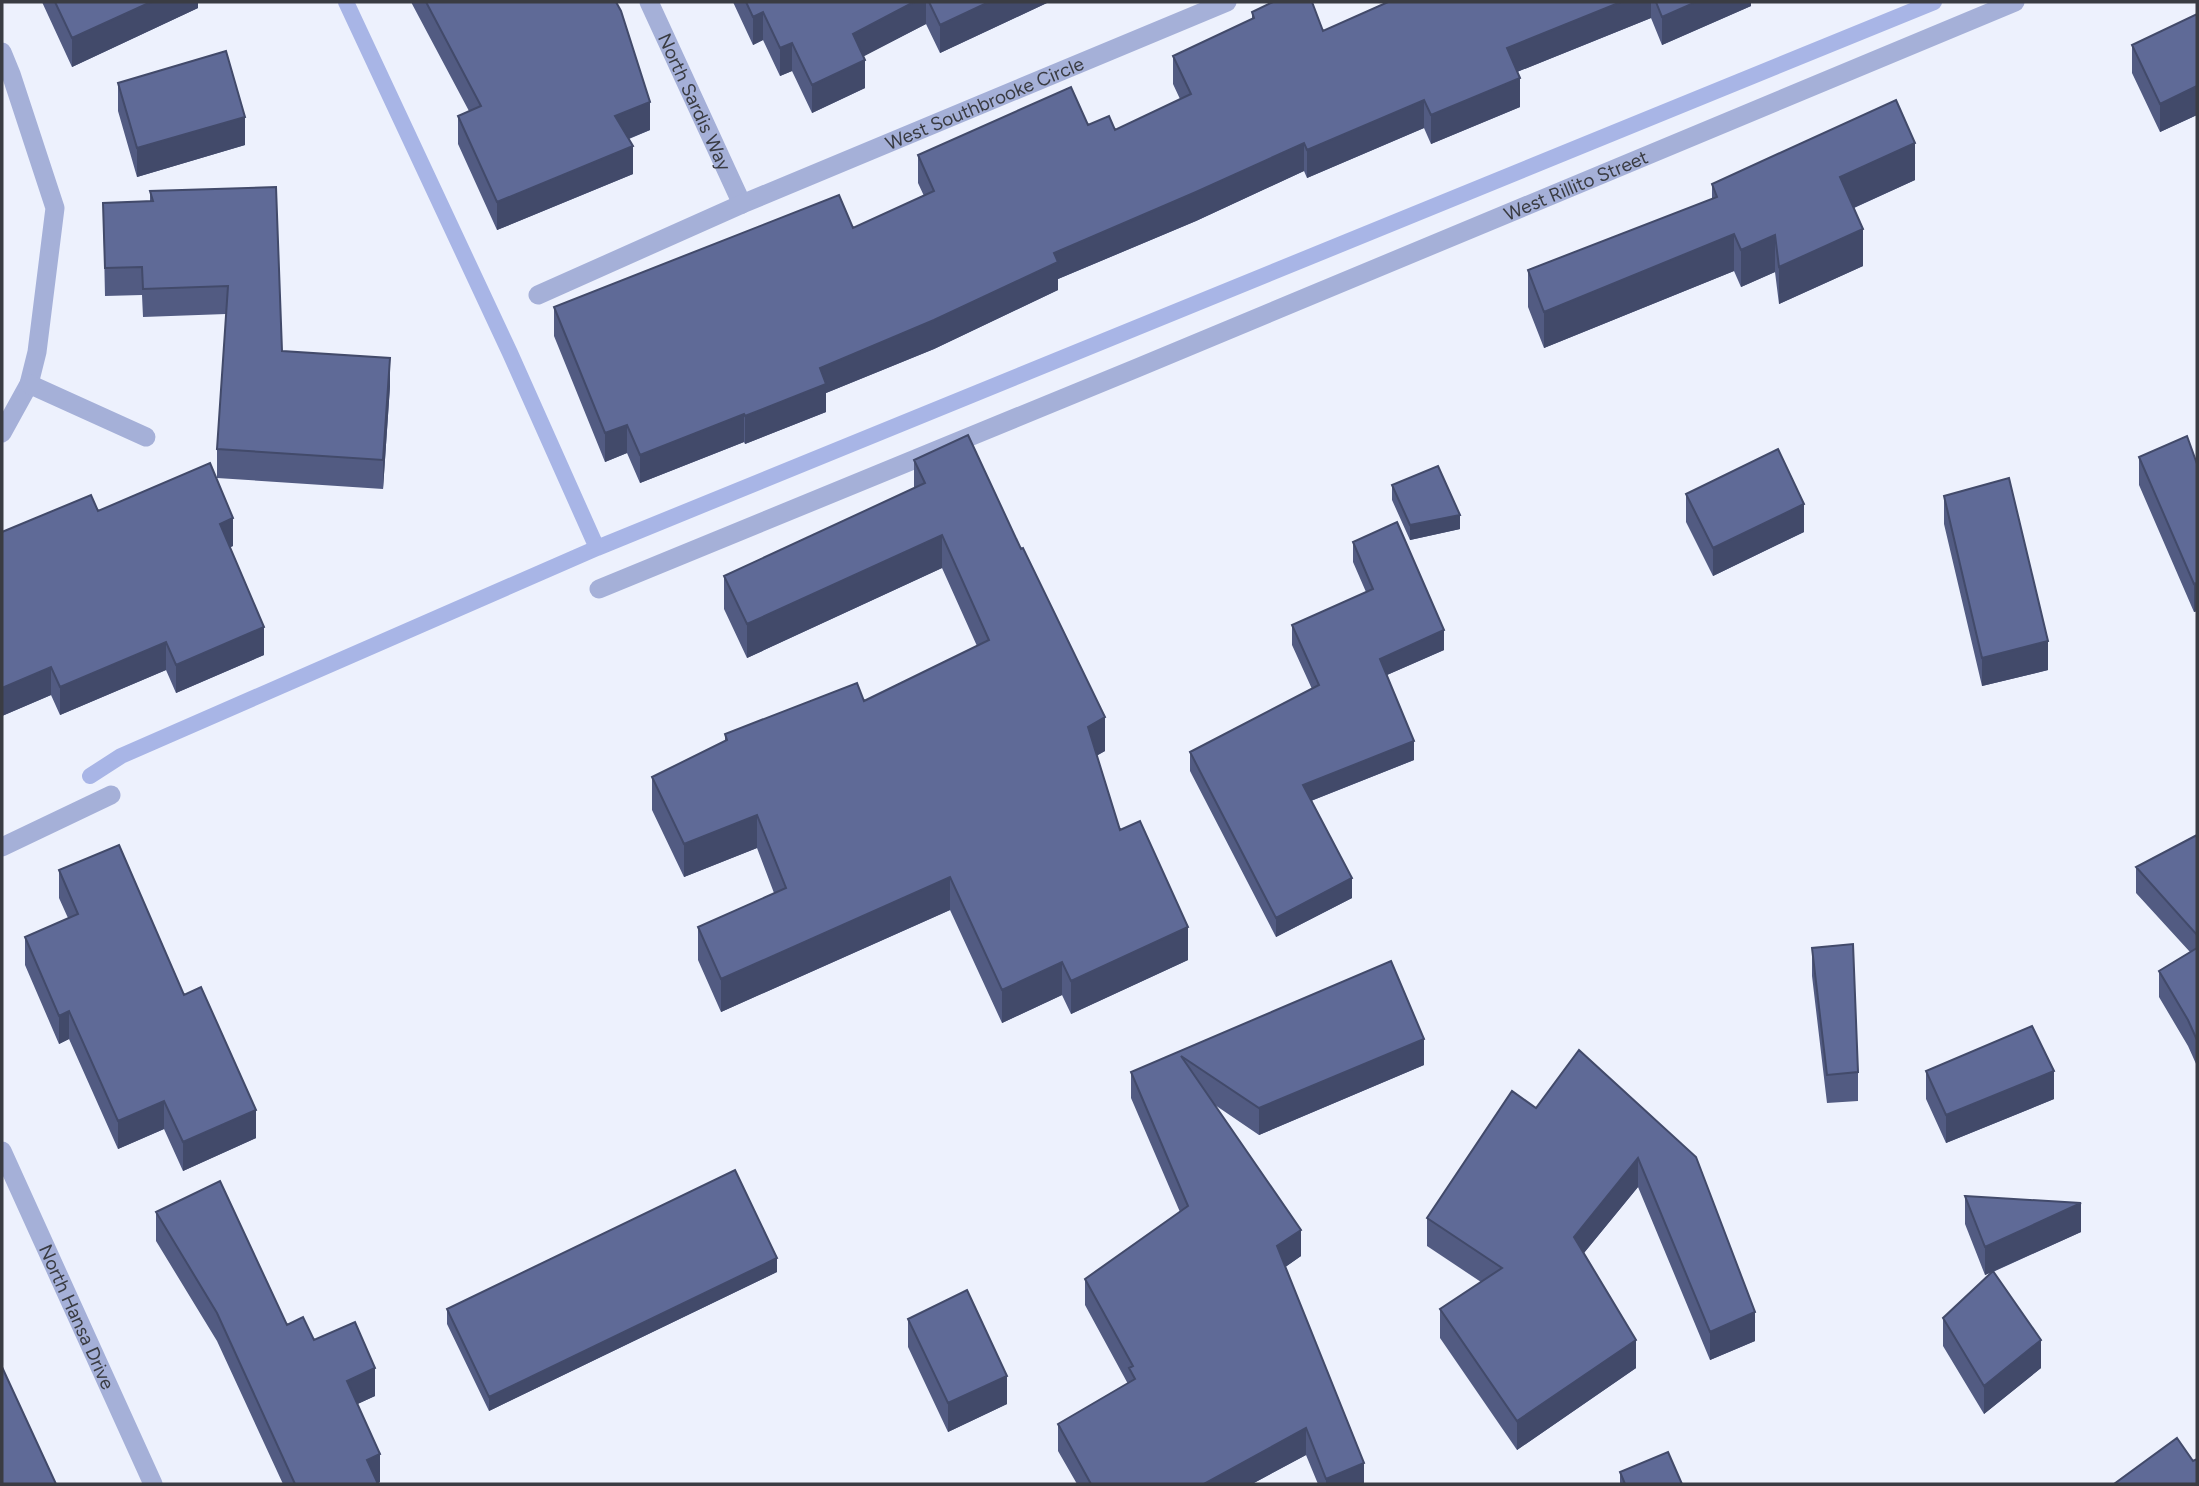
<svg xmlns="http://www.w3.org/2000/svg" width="2199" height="1486" font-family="Figtree,sans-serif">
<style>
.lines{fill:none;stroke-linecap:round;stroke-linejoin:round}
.stream{stroke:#a8b5e6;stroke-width:16}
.minor{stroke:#a5b0d8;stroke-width:19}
.wall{fill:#525b82}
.shaded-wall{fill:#424a6a}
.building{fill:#5f6a97;stroke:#424a6a;stroke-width:2}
.labels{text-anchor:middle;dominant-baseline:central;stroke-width:7;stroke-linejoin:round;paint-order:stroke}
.street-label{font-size:19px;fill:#3a3c43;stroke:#fefefe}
</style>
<rect width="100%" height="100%" fill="#edf1fd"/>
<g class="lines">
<path class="stream" d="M346,2L510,353L597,548
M90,776L121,756L597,548L1934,2"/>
<g class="minor">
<path id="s1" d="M649,2L742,204"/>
<path d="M2,52L11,74L55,208L37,352L29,384L2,433"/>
<path id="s2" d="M538,295L742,204L1227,2"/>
<path d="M29,384L146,437"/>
<path id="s3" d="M599,589L1137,368L2015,2"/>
<path d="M2,847L111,795"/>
<path id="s4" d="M2,1151L153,1484"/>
</g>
</g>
<path class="wall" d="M42,2H198V8L72,67Z
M411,2H616L650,130L629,139L633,174L497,230L458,144V116L469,111Z
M733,2H1049L940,53L926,24L863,56L865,88L812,113L792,71L780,76L763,40L753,45Z
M1387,2H1751V6L1662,45L1651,18L1517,72L1520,107L1431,144L1424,128L1307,178L1304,171L1196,221L1058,279V290L934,349L826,393V412L745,444L744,442L640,483L627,453L605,462L554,336V307L853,228L924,196L918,183V155L1088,125L1115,130L1180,99L1173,84V56L1252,19V12L1323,31Z
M2197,14V115L2160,132L2132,73V45Z
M118,83L245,145L137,177L118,111Z
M1915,180L1854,208L1863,266L1779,304L1775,272L1741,287L1734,271L1544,348L1528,307V270L1712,199V184Z
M150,191L282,351L390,386L383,489L217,478V449L226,314L143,317L142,295L105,296L103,203L150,201Z
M2139,457L2197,464V611L2194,612L2139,485Z
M914,460L1105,751L1097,755L1120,830L1188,960L1071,1014L1062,995L1002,1023L950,910L721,1012L698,960V927L774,893L757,848L684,877L652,810V777L725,741V734L864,701L977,646L942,568L747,658L724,609V576L914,489Z
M1392,485L1460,529L1410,540L1392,500Z
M1686,494L1804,532L1713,576L1686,522Z
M1944,496L2048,670L1982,686L1944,524Z
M98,511L233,546L230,547L264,655L176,693L166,670L60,715L51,695L2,716Z
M1353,542L1444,650L1387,675L1414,760L1311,801L1352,898L1276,937L1190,771V752L1312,689L1292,645V625L1366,592L1353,562Z
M2197,835V1066L2188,1046L2159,997V971L2190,952L2136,893V867Z
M59,870L184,995L256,1138L183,1171L164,1129L118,1149L69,1039L59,1044L25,965V937L68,918L59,898Z
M1812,948L1858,1072V1101L1827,1103L1812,976Z
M1391,961L1424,1065L1259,1135L1215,1105L1301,1256L1285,1267L1364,1484H1318L1306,1455L1252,1484H1077L1058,1451V1424L1128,1384L1085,1305V1279L1180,1212L1131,1098V1072Z
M1579,1050L1755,1341L1710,1360L1638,1187L1584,1253L1636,1368L1517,1450L1440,1338V1309L1481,1282L1427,1246V1218L1536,1108Z
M1926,1071L2054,1099L1946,1143L1926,1099Z
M1965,1196L2081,1232L1993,1272L2041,1368L1984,1414L1943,1346V1318L1992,1272L1985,1275L1965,1224Z
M156,1212L287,1325L314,1340L375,1396L357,1404L380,1482L378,1484H283L217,1341L156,1241Z
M777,1272L489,1411L447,1324V1309Z
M908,1319L1007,1404L948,1432L908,1347Z
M1620,1472L1682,1484H1620Z"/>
<path class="shaded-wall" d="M151,2H198V8L72,67V38Z
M914,2H926V24L853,62V34Z
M989,2H1049L940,53V25Z
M1621,2H1651V18L1507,76V48Z
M1696,2H1751V6L1662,45V17Z
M763,12V40L753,45V17Z
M792,43V71L780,76V48Z
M865,60V88L812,113V85Z
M1520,78V107L1431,144V115Z
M2197,86V115L2160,132V104Z
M1424,100V128L1307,178V150Z
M650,102V130L615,144V116Z
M245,117V145L137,177V148Z
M1304,143V171L1196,221L1058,279V290L934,349L826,393V412L745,444V416L820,368L1054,253Z
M1915,143V180L1840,214V177Z
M633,146V174L497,230V202Z
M1863,229V266L1779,304V267Z
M1734,234V271L1544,348V312Z
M1775,235V272L1741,287V250Z
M390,358V386L383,489V460Z
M744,414V442L640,483V455Z
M627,425V453L605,462V433Z
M1804,504V532L1713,576V548Z
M1460,515V529L1410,540V525Z
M233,518V546L220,552V524Z
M942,535V568L747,658V624Z
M2197,583V611L2194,612V584Z
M264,627V655L176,693V665Z
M1444,630V650L1380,678V659Z
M2048,641V670L1982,686V658Z
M166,642V670L60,715V687Z
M51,667V695L2,716V688Z
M1105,717V751L1088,761V727Z
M1414,741V760L1303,804V785Z
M757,815V848L684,877V844Z
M950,877V910L721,1012V979Z
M1352,878V898L1276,937V918Z
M1188,927V960L1071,1014V981Z
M1062,962V995L1002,1023V990Z
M69,1011V1039L59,1044V1016Z
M1424,1039V1065L1259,1135V1108Z
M2054,1071V1099L1946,1143V1115Z
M164,1101V1129L118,1149V1121Z
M256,1110V1138L183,1171V1142Z
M1638,1158V1187L1574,1265V1237Z
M2081,1203V1232L1985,1275V1247Z
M1301,1230V1256L1277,1273V1246Z
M777,1258V1272L489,1411V1397Z
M1755,1312V1341L1710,1360V1332Z
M1636,1340V1368L1517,1450V1421Z
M2041,1340V1368L1984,1414V1386Z
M375,1368V1396L347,1409V1381Z
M1007,1376V1404L948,1432V1403Z
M1306,1428V1455L1252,1484H1204Z
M380,1454V1482L375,1484L367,1460Z
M1364,1463V1484H1326V1479Z"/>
<path class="building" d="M55,2H151L72,38Z
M426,2H616L621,11L650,102L615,116L633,146L497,202L458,116L481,106Z
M746,2H914L853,34L865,60L812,85L792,43L780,48L763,12L753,17Z
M929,2H989L940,25Z
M1273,2H1312L1323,31L1388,2H1621L1507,48L1520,78L1431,115L1424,100L1307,150L1304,143L1196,192L1054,253L1058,262L934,320L820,368L826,384L745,416L744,414L640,455L627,425L605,433L554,307L839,195L853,228L934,191L918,155L1071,87L1088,125L1109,116L1115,130L1191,94L1173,56L1254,18L1252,12Z
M1656,2H1696L1662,17Z
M2197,14V86L2160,104L2132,45Z
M226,51L245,117L137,148L118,83Z
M1896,100L1915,143L1840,177L1863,229L1779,267L1775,235L1741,250L1734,234L1544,312L1528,270L1717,197L1712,184Z
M276,187L282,351L390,358L383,460L217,449L228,286L143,289L142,267L105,268L103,203L153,201L150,191Z
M968,435L1021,549L1023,548L1105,717L1088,727L1120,830L1140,821L1188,927L1071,981L1062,962L1002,990L950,877L721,979L698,927L786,888L757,815L684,844L652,777L727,740L725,734L857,683L864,701L989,640L942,535L747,624L724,576L925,483L914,460Z
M2187,436L2197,464V583L2194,584L2139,457Z
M1778,449L1804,504L1713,548L1686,494Z
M210,463L233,518L220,524L264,627L176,665L166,642L60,687L51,667L2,688V532L91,495L98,511Z
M1438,466L1460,515L1410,525L1392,485Z
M2009,478L2048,641L1982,658L1944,496Z
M1397,522L1444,630L1380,659L1414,741L1303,785L1352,878L1276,918L1190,752L1319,685L1292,625L1373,589L1353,542Z
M2197,835V935L2136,867Z
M119,845L184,995L201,987L256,1110L183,1142L164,1101L118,1121L69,1011L59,1016L25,937L78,914L59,870Z
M1853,944L1858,1072L1827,1075L1812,948Z
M2197,948V1040L2188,1020L2159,971Z
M1391,961L1424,1039L1259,1108L1181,1056L1301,1230L1277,1246L1364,1463L1326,1479L1306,1428L1204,1484H1091L1058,1424L1135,1379L1129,1368L1133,1366L1085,1279L1188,1206L1131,1072Z
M2032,1026L2054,1071L1946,1115L1926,1071Z
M1579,1050L1696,1157L1755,1312L1710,1332L1638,1158L1574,1237L1636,1340L1517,1421L1440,1309L1502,1268L1427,1218L1512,1091L1536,1108Z
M735,1170L777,1258L489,1397L447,1309Z
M220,1181L287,1325L303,1317L314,1340L355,1322L375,1368L347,1381L380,1454L367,1460L378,1484H295L217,1313L156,1212Z
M1965,1196L2081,1203L1985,1247Z
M1993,1271L2041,1340L1984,1386L1943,1318Z
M967,1290L1007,1376L948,1403L908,1319Z
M2,1367L56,1484H2Z
M2177,1438L2193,1461L2197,1459V1484H2114Z
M1668,1452L1682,1484H1625L1620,1472Z"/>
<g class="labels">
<g class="street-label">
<text stroke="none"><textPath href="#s1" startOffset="110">North Sardis Way</textPath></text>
<text stroke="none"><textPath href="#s2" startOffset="486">West Southbrooke Circle</textPath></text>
<text stroke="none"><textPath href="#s3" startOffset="1057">West Rillito Street</textPath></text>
<text stroke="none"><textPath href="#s4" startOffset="182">North Hansa Drive</textPath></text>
</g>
</g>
<rect width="2199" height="1486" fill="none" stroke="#3a3c43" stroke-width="7"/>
</svg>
